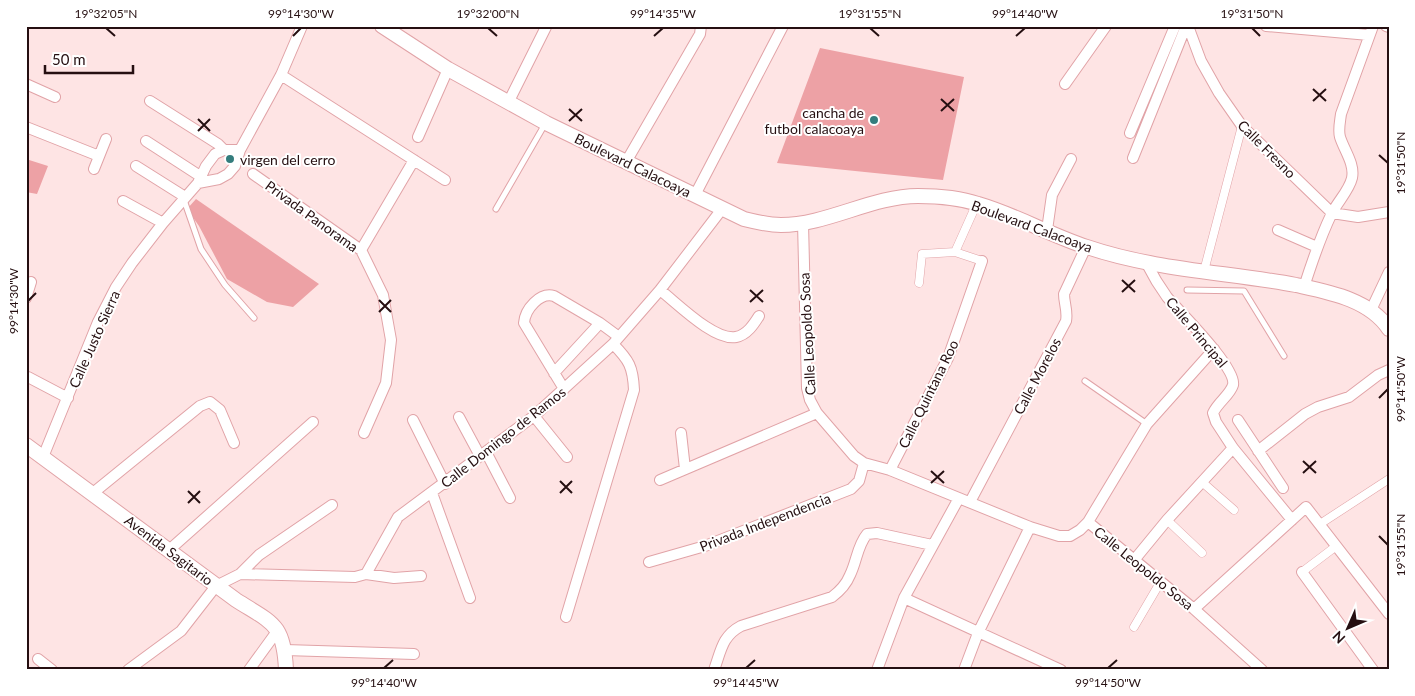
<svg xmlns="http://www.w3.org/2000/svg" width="1415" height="696" font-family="Lato,sans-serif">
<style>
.green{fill:#eda1a5}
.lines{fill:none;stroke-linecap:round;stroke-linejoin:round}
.service-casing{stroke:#e1a3a7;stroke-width:7}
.pedestrian-casing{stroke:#e1a3a7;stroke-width:9}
.minor-casing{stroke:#e1a3a7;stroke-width:12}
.tertiary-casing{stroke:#e1a3a7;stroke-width:16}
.service{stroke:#fff;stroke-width:5}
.pedestrian{stroke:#fff;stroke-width:8}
.minor{stroke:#fff;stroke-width:10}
.tertiary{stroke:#fff;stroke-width:14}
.ticks{fill:none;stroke:#250f11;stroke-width:2}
.poi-dot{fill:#347d7d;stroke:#fff;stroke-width:2}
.labels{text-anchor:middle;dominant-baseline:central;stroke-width:4;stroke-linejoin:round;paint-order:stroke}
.poi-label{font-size:14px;fill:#250f11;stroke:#fff;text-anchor:end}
.street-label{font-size:14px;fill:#250f11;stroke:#fff}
.neatline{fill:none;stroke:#250f11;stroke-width:2}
.ticks-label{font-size:12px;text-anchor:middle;fill:#250f11}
</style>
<rect width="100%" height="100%" fill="#fee4e4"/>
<path class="green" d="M820,48L964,77L943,180L777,163Z
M26,159L48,166L37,194L26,192Z
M196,199L319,284L293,307L267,302L227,279L199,226L187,209Z"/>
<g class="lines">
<g class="service-casing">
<path id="service" d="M184,200L201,249L225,285L254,318
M496,209L545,124
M1187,290L1244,291L1284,356
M1085,381L1147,424"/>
</g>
<g class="pedestrian-casing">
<path id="pedestrian" d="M955,252L977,203
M1204,271L1242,126
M919,283L922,254L955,252L982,261
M1202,482L1234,510
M1167,520L1202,553
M1320,524L1389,479
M1302,572L1335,547
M1134,627L1161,581"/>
</g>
<g class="minor-casing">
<path id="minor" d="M1188,26L1201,61L1219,93L1242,126L1332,213L1358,217L1389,212
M1266,26L1369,35
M1386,26L1389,27
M281,75L445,180
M26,84L55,97
M1065,84L1106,26
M150,101L218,144L224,150
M508,103L546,27
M26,127L99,156
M1130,133L1175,26
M418,137L448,69
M146,141L200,176
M1133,158L1186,26
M626,162L700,34L701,26
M136,166L182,195L184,199
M94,169L106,139
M253,174L361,250L383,295L391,340L386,383L364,433
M198,183L219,179L228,174L235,166L240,150L281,75L302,26
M695,195L783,26
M123,201L163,223
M803,223L807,388L810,400L817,413L854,456L864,463L890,470L1030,527L1059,536H1070L1080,530L1088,522L1147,424L1214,349
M1047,230L1052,195L1071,159
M1278,230L1317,247
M361,250L414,160
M1147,264C1153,276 1159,286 1167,297C1179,311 1237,368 1233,385C1230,395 1218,402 1213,413L1216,422L1233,448L1292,520
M1304,287C1312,262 1320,238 1331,215C1337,202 1349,191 1352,178C1355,164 1344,150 1340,137C1338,130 1340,122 1341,114L1373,26
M660,290C677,303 714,341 736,337C747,335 754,324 759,316
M26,298L31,282
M1371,310L1389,272
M554,373L600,323
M28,377L68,398
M564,389L524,323C525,309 540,292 554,296L600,323L619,337
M534,416L567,457
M459,417L480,456
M413,420L445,484
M1238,420L1283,488
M681,433L685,469
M1258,451L1305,414L1318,407L1349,397L1378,375L1389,370
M486,452L510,498
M43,457L98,322L116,287L132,263L163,223L198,183L206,166L215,154L224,150H240
M890,470L948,358L982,261
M660,480L817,413
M93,493L200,406L210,402L220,410L234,443
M432,493L470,598
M970,502L1066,321C1068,311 1064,304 1064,294L1086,247
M1088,522L1194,609L1262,670
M168,551L313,422
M1135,559L1167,520L1233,448
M649,562L705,546L851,489L859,481L864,463
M1302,572L1373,670
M240,574L355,577L366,574L394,578L421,576
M366,574L398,517L534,416L613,344L660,290L722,209
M904,598L1061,670
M1194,609L1306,507L1389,614
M566,617L634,390C633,367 629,360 613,344
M285,650L414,654
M38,659L52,670
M128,670L181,631L216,586L240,574L259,555L332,505
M249,670L278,630
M714,670C721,651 722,636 741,626L832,597C840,591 846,585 850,575C857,561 857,546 867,534L877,533L932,545
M877,670L904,598L959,498
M964,670L978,633L1030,527"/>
</g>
<g class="tertiary-casing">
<path id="tertiary" d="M382,26L448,69L546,123L744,219C756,222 768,225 781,225C827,225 872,196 918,196C937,196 960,198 978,204C1016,215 1050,235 1087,247C1155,270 1226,272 1296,285C1328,292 1369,299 1389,329
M26,445L236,600C272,623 284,623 286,670"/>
</g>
<use href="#service" class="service"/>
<use href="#pedestrian" class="pedestrian"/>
<use href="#minor" class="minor"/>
<use href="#tertiary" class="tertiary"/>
</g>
<path class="ticks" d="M106,28L115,36M488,28L497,36M870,28L879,36M1252,28L1260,36M293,36L301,28M654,36L663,28M1016,36L1025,28M1313,89L1326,101M941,99L954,111M1313,101L1326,89M569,109L582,121M941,111L954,99M198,119L210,131M569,121L582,109M198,131L210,119M1379,155L1388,163M1122,280L1135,292M750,290L763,302M1122,292L1135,280M379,300L391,312M28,301L36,293M750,302L763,290M379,312L391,300M1379,398L1388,389M1303,461L1316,473M931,471L944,483M1303,473L1316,461M560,481L572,493M931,483L944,471M188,491L200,503M560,493L572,481M188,503L200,491M1379,536L1388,545M384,668L393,660M746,668L755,660M1108,668L1117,660"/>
<g class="poi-dot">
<circle cx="874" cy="120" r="5"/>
<circle cx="230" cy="159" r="5"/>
</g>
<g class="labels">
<g class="poi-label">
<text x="864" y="112">cancha de<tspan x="864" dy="16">futbol calacoaya</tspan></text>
<text x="240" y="159" text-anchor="start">virgen del cerro</text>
</g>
<g class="street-label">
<text transform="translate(1267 149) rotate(45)">Calle Fresno</text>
<text transform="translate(633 165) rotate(26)">Boulevard Calacoaya</text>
<text transform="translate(312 216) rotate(36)">Privada Panorama</text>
<text transform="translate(1032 226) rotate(20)">Boulevard Calacoaya</text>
<text transform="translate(1197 332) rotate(50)">Calle Principal</text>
<text transform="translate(807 334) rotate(-93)">Calle Leopoldo Sosa</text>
<text transform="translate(94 339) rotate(-66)">Calle Justo Sierra</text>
<text transform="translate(1037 376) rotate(-62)">Calle Morelos</text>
<text transform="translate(928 394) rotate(-64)">Calle Quintana Roo</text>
<text transform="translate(503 437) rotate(-38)">Calle Domingo de Ramos</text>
<text transform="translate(765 522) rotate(-21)">Privada Independencia</text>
<text transform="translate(169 550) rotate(37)">Avenida Sagitario</text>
<text transform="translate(1144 568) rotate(39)">Calle Leopoldo Sosa</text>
</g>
</g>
<rect width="1415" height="696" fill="none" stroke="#ffffff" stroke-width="55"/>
<g transform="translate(1348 628) rotate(225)" stroke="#ffffff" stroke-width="4" paint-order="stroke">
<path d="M0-4L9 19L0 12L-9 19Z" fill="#250f11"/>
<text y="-8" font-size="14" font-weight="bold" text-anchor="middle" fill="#250f11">N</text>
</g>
<path d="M45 65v8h88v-8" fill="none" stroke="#250f11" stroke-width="2.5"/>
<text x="52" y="65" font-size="15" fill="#250f11" stroke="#ffffff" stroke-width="4" paint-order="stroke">50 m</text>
<rect x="28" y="28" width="1360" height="640" class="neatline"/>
<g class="ticks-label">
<text x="106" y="18">19°32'05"N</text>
<text x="301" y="18">99°14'30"W</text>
<text x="488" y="18">19°32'00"N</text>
<text x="663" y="18">99°14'35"W</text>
<text x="870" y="18">19°31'55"N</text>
<text x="1025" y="18">99°14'40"W</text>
<text x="1252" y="18">19°31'50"N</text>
<text transform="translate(1401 163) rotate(-90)" y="4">19°31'50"N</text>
<text transform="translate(14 301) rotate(-90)" y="4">99°14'30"W</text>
<text transform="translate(1401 389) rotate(-90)" y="4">99°14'50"W</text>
<text transform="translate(1401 545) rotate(-90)" y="4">19°31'55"N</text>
<text x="384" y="687">99°14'40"W</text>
<text x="746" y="687">99°14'45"W</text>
<text x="1108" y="687">99°14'50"W</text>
</g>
</svg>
